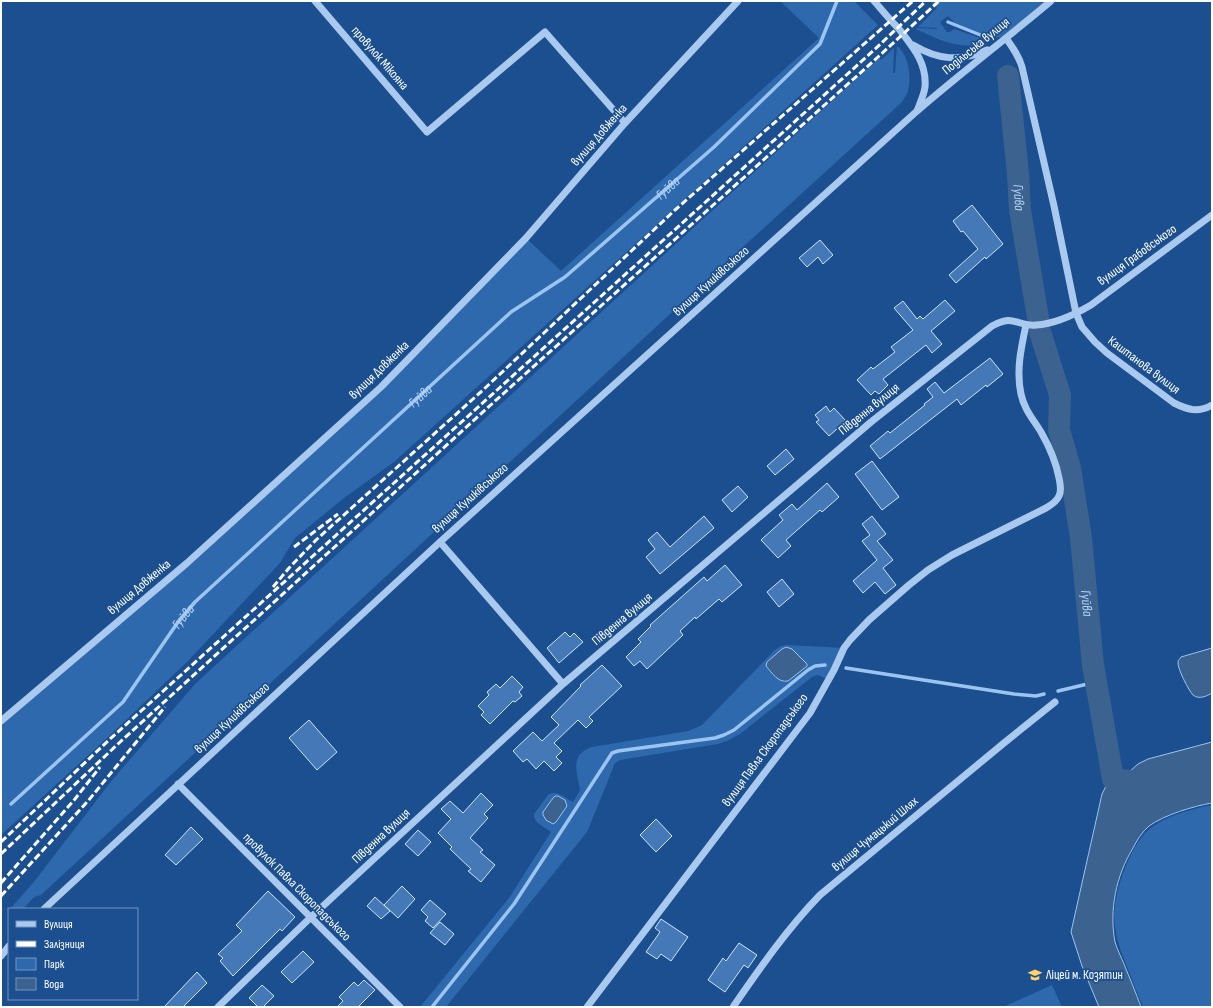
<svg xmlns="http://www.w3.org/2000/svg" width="1213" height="1008" font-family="'Sofia Sans Condensed',sans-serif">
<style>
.green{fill:#2e69ad}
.water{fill:#3c6290;stroke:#9cc4f0}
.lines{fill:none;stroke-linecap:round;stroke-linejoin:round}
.stream{stroke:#9cc4f0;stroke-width:3.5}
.river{stroke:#3c6290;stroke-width:22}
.building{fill:#4478b7;stroke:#cfe3fa}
.minor{stroke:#a9c9ee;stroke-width:7}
.rail{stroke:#fff;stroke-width:3;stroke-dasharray:7 3;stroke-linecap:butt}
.labels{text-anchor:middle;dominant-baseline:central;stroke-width:3.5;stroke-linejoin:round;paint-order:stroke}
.street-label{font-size:13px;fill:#fff;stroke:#1b4f8f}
.poi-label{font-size:13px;fill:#fff;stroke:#1b4f8f;text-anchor:start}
.water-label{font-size:14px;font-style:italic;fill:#b5d3f5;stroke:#1b4f8f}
</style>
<rect width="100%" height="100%" fill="#1b4f8f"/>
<path class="green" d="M780,1H854L878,25L394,462L344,498L295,538L280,563L188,661L105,740L1,835V721L187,563L381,387L526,238L561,271L819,38Z
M930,1H1050L1006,38L990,37L955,23L948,16L940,22L947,32H950L954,29L986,40C983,41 980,43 977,44C959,50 932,37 916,29L917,28L937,29V28L918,27L937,8Z
M897,46C908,54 912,76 908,91C907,95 904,98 902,102L709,278L41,895L34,897L23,909H10L33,883L113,779L196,683L879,58L881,60L894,48L893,73H895Z
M787,645L844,648L829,680L818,675L812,677L740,734L727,741L718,744L620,760L615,763L588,830L583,837L446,1007H420L509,898L551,832C545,827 533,823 534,814L548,795C556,789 565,798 573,802L580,790C577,771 569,755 592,747L688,731L702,725L775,650L781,646Z
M1212,805V1007H1143C1137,993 1132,979 1126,964C1123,957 1120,949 1118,941C1115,930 1113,917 1115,905C1118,882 1133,840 1152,827C1169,815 1192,809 1212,805Z
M1052,985L1062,1007H1003Z"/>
<path class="water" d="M786,647L792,649L807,664V666L788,681C778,683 772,673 766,666L767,662L782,649Z
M1212,648V693C1207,696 1199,700 1193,695C1189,691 1177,668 1178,662C1178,660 1180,659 1181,657Z
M1212,742V803C1194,806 1164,815 1149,826C1142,832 1137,840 1133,848C1116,876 1109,910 1115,942C1117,949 1121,957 1124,964C1130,979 1136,993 1141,1007H1099L1082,966L1071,932L1102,794L1107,784L1113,779L1129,772L1138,764L1148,759Z
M555,796H558L565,800L567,806L556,822L553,824L546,820L543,815V812L553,798Z"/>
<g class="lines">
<g class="stream">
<path d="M948,22L988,38"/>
<path d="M846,668L1014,694L1036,696L1044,694"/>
<path d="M1058,691L1096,682"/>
<path id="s1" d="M11,804L123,702L178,622L195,602L511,312L565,277L714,147L820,44L837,1"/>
<path d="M432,1007L514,904L612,753L618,751L715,738L724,735L734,730L808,670L815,666L825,665"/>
</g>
<g class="river">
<path id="s2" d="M1008,76L1018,174L1020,210L1038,318"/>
<path id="s3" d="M1040,332L1060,395L1059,430L1070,468L1081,538L1093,665L1113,779L1143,783"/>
</g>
</g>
<path class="building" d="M972,205L1003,244L986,259L985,257L956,283L949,275L978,249L963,231L961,232L953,221Z
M820,240L833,255L823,264L818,257L807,267L799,258Z
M945,300L955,311L931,331L942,344L932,353L926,345L883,379L888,385L879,394L875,391L871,395L857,380L871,367L873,369L895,352L891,347L913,330L894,308L903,301L917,319L920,316L923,319Z
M990,358L1003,374L987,387L986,385L961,405L957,399L880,459L870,446L888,431L890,433L925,405L924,404L933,397L927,389L935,382L944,393Z
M826,406L830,412L834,408L846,421L829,436L816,422L819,420L815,415Z
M786,449L794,459L775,475L767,466Z
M872,461L899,497L882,510L855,474Z
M827,483L839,497L822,512L820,510L786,540L791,546L778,558L761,540L783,520L779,515L792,504L797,510Z
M738,486L748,497L732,512L722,500Z
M704,516L714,528L660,574L646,557L655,549L648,540L657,532L670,547Z
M872,516L886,534L877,541L893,560L883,568L896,585L885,594L875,582L863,593L853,581L877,560L862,541L870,535L862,524Z
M725,565L742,585L722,602L719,599L696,619L695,617L680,631L683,635L647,669L640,661L634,666L626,657L641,642L638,639L651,626L650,625L704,577L707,581Z
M782,579L794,594L779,607L767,592Z
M565,632L570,637L574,633L583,642L559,663L547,648Z
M602,665L622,686L589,717L593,721L586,728L578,720L554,743L562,751L556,757L562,763L554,771L544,761L536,769L527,759L523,762L513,751L533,732L542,741L559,725L551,717L581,686L580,685Z
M512,676L523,687L519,692L522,696L515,702L513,701L490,724L481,715L484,712L478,706L489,695L487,692L496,684L500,688Z
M309,720L337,752L317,770L289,738Z
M481,793L493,805L484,814L488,818L470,838L483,850L480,852L495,865L481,882L468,871L471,869L450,849L452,847L438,833L451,819L441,809L450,801L463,813Z
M656,819L672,836L656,852L640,835Z
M191,827L203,839L176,865L165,855Z
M418,830L431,842L418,856L405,844Z
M402,886L415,899L398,918L384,905Z
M268,891L295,917L282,931L280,929L233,976L220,961L223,958L218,954L242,931L236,925Z
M375,897L390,911L381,919L367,906Z
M430,900L446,914L433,928L425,921L428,917L421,910Z
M661,919L688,937L671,961L661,954L657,959L646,952L660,932L655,928Z
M440,922L454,934L445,945L430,933Z
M739,943L757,955L748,968L744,965L725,992L708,980L723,958L726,961Z
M303,951L314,962L292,983L281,972Z
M197,972L207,983L183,1007H164Z
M364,980L375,990L358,1007H337L343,1001L339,997L354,982L358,986Z
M262,985L274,996L263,1007H258L249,998Z"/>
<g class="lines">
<path class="minor" d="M315,1L427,132L545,32L625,123
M874,1C882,10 890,20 899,29C913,47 927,63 925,87C924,95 920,103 917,111
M1006,38C1013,48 1019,56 1022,67L1054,206L1076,313L1082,327L1095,342L1107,353L1174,403C1188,410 1198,413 1212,405
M913,45C938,60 960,62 987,50
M440,542L563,684
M1,721L187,563L381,387L526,238L625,123L738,1
M178,784L400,1007
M44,909L440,542L917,111C961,73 1007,38 1051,1
M1,956L9,946
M218,1007L310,918L563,684L871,422L992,326C1015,313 1016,327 1036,325C1055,324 1074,315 1091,305L1212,215
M587,1007L810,713L834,670L844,648L850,640L869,620L909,585L928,570L952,555L1046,508C1051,505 1057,501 1059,496C1062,490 1060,483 1059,478C1056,462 1049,446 1041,432C1033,419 1024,409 1021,394C1016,371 1021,348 1026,325
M733,1007C760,968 787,929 820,895L1004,743L1055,702"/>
<path class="rail" d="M294,547L338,514
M273,587L289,568L316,540L483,390L675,210L913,1
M1,842L110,739L873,51L926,1
M1,854L119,743L494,402L878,57L939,1
M1,883L75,799L100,767
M1,896L88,801L165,707"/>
</g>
<defs>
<g id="school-bare" transform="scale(1.08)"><path d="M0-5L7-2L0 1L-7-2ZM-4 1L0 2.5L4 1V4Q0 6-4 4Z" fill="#ffd166" stroke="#1b4f8f" stroke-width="2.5" paint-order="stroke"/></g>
</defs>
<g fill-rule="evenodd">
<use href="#school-bare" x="1035" y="975"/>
</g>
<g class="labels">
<g class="street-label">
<text transform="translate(976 46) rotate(-39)">Подільська вулиця</text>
<text transform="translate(380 58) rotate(49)">провулок Мікояна</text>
<text transform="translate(599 135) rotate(-49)">вулиця Довженка</text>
<text transform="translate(1137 255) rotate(-36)">вулиця Грабовського</text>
<text transform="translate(711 281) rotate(-42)">вулиця Куликівського</text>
<text transform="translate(1144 365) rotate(37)">Каштанова вулиця</text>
<text transform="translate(379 370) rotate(-44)">вулиця Довженка</text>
<text transform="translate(869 409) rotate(-39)">Південна вулиця</text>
<text transform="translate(470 498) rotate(-42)">вулиця Куликівського</text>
<text transform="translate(139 587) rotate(-40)">вулиця Довженка</text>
<text transform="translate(622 619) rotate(-40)">Південна вулиця</text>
<text transform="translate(232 718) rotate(-43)">вулиця Куликівського</text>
<text transform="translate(765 750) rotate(-54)">вулиця Павла Скоропадського</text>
<text transform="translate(875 834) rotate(-40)">вулиця Чумацький Шлях</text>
<text transform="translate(381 836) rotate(-43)">Південна вулиця</text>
<text transform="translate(297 887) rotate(45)">провулок Павла Скоропадського</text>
</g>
<g class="poi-label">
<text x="1046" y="975">Ліцей м. Козятин</text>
</g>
<g class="water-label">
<text stroke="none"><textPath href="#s1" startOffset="904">Гуйва</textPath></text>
<text stroke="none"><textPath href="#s2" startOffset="122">Гуйва</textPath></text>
<text stroke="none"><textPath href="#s1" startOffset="580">Гуйва</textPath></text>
<text stroke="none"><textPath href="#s3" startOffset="277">Гуйва</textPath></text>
<text stroke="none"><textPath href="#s1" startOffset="256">Гуйва</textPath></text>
</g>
</g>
<rect width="1213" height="1008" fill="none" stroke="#ffffff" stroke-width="4"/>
<rect x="8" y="908" width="130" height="92" fill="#1b4f8f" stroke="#7695bc"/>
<rect x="16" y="921" width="20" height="6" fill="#a9c9ee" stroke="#7695bc"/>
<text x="44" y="928" font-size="12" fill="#ffffff">Вулиця</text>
<rect x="16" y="941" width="20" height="6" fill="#ffffff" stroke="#7695bc"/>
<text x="44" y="948" font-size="12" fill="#ffffff">Залізниця</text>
<rect x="16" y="958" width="20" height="12" fill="#2e69ad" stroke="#7695bc"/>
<text x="44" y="968" font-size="12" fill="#ffffff">Парк</text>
<rect x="16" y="978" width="20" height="12" fill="#3c6290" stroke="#7695bc"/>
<text x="44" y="988" font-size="12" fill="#ffffff">Вода</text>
</svg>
